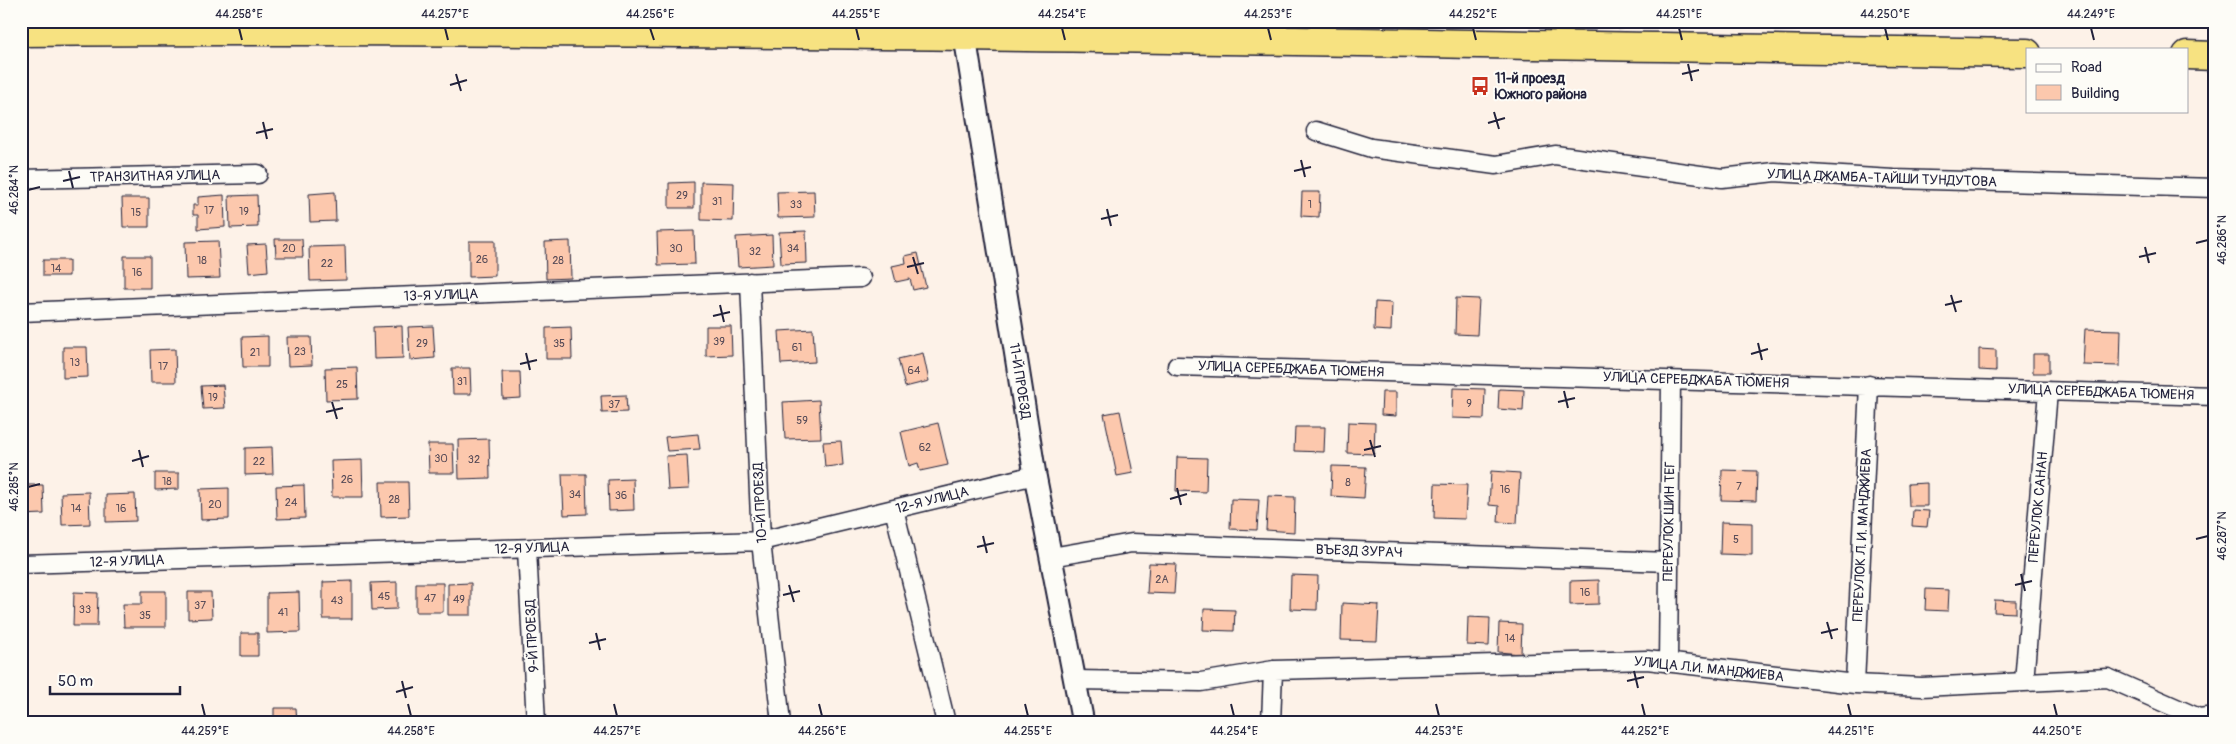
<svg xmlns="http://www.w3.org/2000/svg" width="2236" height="744" font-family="Pangolin,sans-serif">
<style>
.building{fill:#fcc8ad;stroke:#22223b}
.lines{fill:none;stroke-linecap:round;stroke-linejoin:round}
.minor-casing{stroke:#22223b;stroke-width:21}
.tertiary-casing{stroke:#22223b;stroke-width:25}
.trunk-casing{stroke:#22223b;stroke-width:31}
.minor{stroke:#fdfcf7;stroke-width:18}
.tertiary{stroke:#fdfcf7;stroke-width:21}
.trunk{stroke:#f7e281;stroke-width:28}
.ticks{fill:none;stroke:#22223b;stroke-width:2}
.labels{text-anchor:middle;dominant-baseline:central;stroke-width:4;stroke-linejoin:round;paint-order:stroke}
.number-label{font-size:11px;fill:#584c58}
.poi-label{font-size:14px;font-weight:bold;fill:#22223b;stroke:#fdfcf7;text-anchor:start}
.street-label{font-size:14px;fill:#22223b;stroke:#fdfcf7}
.neatline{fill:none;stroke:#22223b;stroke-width:2}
.ticks-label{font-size:12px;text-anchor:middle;fill:#22223b}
</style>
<rect width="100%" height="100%" fill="#fdf2e8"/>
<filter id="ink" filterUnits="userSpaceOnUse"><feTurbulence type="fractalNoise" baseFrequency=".02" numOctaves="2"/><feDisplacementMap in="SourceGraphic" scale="10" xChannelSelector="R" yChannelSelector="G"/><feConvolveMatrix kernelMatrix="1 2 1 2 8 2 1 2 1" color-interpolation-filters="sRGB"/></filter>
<g filter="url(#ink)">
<path class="building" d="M694,182V208H669V183Z
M701,182L734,183L733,221L701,220Z
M814,191L815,217L778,218L777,192Z
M335,192L336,221L310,222L309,194Z
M1302,192H1320L1319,217L1301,216Z
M224,195L225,227L198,229V215H193V205H198V197Z
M257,195L258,227L230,228L229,196Z
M122,198H149V227H123Z
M694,231L695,264L658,265L657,232Z
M806,231L807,263L781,264L779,232Z
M772,235L773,265L738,267L736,237Z
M275,239H302L303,257H276Z
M218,241L220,278L186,279L185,242Z
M469,241H495V276L469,277Z
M570,241L571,278L546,279L545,242Z
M266,244L268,271L249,273L247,245Z
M345,246L346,280L310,281L309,247Z
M918,253L926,287L913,290L910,279L896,282L892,266L906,263L905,256Z
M124,256H150V288H124Z
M43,260H69V276H43Z
M1456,298L1479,299L1477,335L1455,334Z
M1375,302L1392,303L1391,331L1374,330Z
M402,326L403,358L374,359L373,327Z
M433,326L435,358L410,360L408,327Z
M706,326H731L732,355L706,356Z
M571,327L572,359H546V328Z
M813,329L815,362L781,364L779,331Z
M2085,329L2121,330L2120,366L2083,365Z
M268,336V367H243L242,337Z
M287,337H311L312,365L288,366Z
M21,345H26L27,376H21Z
M63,347H87L88,377L63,378Z
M175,349L176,382H151L150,350Z
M1979,349L1996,350V371L1979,370Z
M923,353L929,381L905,387L898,359Z
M2033,354H2049V373H2033Z
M357,367L358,399L326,400L325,368Z
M452,368H470L471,394H453Z
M502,372H520L521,398L503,399Z
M223,385L225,408L203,409L201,386Z
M1453,388L1485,389L1484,419L1452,418Z
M1499,389L1524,390L1523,411L1498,409Z
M1382,392H1396V416L1381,415Z
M626,395L627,412L602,413L601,396Z
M819,400L821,438L785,439L783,402Z
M1120,411L1133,473L1117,476L1104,414Z
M1348,422L1375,423L1374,454L1347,453Z
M938,423L948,465L920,471L918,463L909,466L901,432Z
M1295,427H1325L1324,452L1294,451Z
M698,434L700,449L667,451L665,437Z
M489,439L490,478L459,479L458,440Z
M841,441L843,465L825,467L823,442Z
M428,444H453L454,473H429Z
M272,447L273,474L245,475V448Z
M687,455L689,489L668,490L666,456Z
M1177,457L1207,458L1206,492L1176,491Z
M362,460L363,497H332L331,461Z
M1332,466L1366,467L1364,498L1331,496Z
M1722,470L1757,471L1756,501L1721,500Z
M1491,471L1520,473L1517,523L1498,522L1499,506L1489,505Z
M155,473H179V489L155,490Z
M562,474H586L587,514L564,515Z
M633,479L634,510L609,511L608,480Z
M380,482H408L409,516L381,517Z
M1927,483V506H1909L1908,484Z
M1435,484L1467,485L1465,519L1434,518Z
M21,485H43L44,514L21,515Z
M304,485L305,518L277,519L276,486Z
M229,488V519L201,520L200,489Z
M89,492L90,524L62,525L61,493Z
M135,494L136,521L106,522V495Z
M1268,496L1295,497L1294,532L1266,530Z
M1231,499L1259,500L1257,530L1230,529Z
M1913,510L1929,511L1927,527L1912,526Z
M1721,522L1752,523V555L1720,554Z
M1149,563L1176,564L1174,594L1147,593Z
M1291,575L1318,576L1317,610L1290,609Z
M1599,580V604L1570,605V581Z
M352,581V619H323V582Z
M397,582V609L372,610L371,583Z
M416,583H443V612H416Z
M471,583V615H448V584Z
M1926,589L1949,590L1948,611L1925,610Z
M142,591H166V627H124L123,604H142Z
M74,592L98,593L97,626H73Z
M188,592H211L212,618L188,619Z
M299,592L300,632L267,633V593Z
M1995,600L2016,601V613L1994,612Z
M1342,603L1379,605L1377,641L1341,640Z
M1204,609L1235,610L1234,631L1203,630Z
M1468,617L1490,618L1489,646L1467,645Z
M21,621H25V650H21Z
M1499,623L1522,624L1521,654L1498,652Z
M241,633H258V656H241Z
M274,708H296L297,723H274Z"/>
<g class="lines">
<g class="minor-casing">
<path id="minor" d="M1316,131L1371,148L1496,165L1555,155L1722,178L1775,172L1893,179L2215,188
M21,179L258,174
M750,282L761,541L781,723
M21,312L861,278
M1177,366L2215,396
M894,509L946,723
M527,549L536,723
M1051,557L1132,543L1669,562
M21,564L761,541L1035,475
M1668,663L1671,380
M1075,680L1201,682L1274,670L1647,660L1855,684L1922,687L2108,678L2199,718L2215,716
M2024,682L2048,391
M1855,684L1869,385
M1271,723L1273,670"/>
</g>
<g class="tertiary-casing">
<path id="tertiary" d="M965,37L1035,475L1083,723"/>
</g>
<g class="trunk-casing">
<path id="trunk" d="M21,32C690,27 1359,43 2027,53
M2187,55L2215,56"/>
</g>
<use href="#minor" class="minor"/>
<use href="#tertiary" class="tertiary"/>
<use href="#trunk" class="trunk"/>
</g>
</g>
<path class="ticks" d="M239,28L242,40M445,28L448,40M650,28L654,40M856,28L859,40M1062,28L1065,40M1268,28L1271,40M1473,28L1476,40M1679,28L1682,40M1885,28L1888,40M2091,28L2094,40M1688,64L1692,81M456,74L461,91M1682,74L1699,70M450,85L467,80M1494,112L1499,129M263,122L267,139M1488,123L1505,118M256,133L273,129M1301,160L1305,177M69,171L73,188M1294,171L1311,167M63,181L80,177M28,190L40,187M1107,209L1111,226M1101,219L1118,215M2196,243L2208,240M2145,247L2149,263M913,257L918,274M2139,257L2156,253M907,267L924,263M1951,295L1956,312M720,305L724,322M1945,305L1962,301M713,316L730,312M1758,343L1762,360M526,353L530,370M1751,354L1768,349M520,364L537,360M1564,391L1568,408M332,402L337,419M1558,402L1575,398M326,412L343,408M1370,440L1375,457M139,450L143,467M1364,450L1381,446M132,461L149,456M28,487L40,484M1177,488L1181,505M1170,499L1187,494M983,536L987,553M2196,539L2208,536M977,547L994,543M2021,574L2025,591M789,585L794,602M2015,585L2032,581M783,595L800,591M1827,622L1832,639M596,633L600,650M1821,633L1838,629M589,643L606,639M1634,671L1638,688M402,681L406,698M1627,681L1644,677M396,692L413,687M202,704L205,716M408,704L411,716M614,704L617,716M819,704L822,716M1025,704L1028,716M1231,704L1234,716M1436,704L1439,716M1642,704L1645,716M1848,704L1851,716M2054,704L2057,716"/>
<defs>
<g id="bus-bare" transform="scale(1.5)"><path d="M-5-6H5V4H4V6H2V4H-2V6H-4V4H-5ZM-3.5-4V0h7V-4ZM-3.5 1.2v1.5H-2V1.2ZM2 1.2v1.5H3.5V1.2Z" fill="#c8321e" stroke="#fdfcf7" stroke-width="2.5" paint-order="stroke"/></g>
</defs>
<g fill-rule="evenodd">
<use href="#bus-bare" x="1480" y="86"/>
</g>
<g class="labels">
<g class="number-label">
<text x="682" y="195">29</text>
<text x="717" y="201">31</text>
<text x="796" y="204">33</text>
<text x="1310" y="204">1</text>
<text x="209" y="210">17</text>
<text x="244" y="211">19</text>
<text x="136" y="212">15</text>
<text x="289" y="248">20</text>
<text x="676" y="248">30</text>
<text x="793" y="248">34</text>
<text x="755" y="251">32</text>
<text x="482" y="259">26</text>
<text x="202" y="260">18</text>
<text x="558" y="260">28</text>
<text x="327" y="263">22</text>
<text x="56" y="268">14</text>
<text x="137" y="272">16</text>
<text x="719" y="341">39</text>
<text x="422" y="343">29</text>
<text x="559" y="343">35</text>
<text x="797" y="347">61</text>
<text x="300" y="351">23</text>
<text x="255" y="352">21</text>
<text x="75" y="362">13</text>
<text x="163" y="366">17</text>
<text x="914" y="370">64</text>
<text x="462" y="381">31</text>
<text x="342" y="384">25</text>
<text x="213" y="397">19</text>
<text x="1469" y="403">9</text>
<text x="614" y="404">37</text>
<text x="802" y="420">59</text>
<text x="925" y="447">62</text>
<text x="441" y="458">30</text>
<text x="474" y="459">32</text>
<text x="259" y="461">22</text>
<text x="347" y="479">26</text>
<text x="167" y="481">18</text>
<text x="1348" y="482">8</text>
<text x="1739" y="486">7</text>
<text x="1505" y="489">16</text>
<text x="575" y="494">34</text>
<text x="621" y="495">36</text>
<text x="394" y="499">28</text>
<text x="291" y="502">24</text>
<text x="215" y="504">20</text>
<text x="76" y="508">14</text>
<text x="121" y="508">16</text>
<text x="1736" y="539">5</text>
<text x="1162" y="579">2А</text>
<text x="1585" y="592">16</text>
<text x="384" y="596">45</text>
<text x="430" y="598">47</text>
<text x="459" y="599">49</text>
<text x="337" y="600">43</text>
<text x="200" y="605">37</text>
<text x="85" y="609">33</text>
<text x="283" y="612">41</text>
<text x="145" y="615">35</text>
<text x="1510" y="638">14</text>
</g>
<g class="poi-label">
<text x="1495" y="78">11-й проезд<tspan x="1495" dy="16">Южного района</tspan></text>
</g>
<g class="street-label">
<text transform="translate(155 176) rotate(-1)">ТРАНЗИТНАЯ УЛИЦА</text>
<text transform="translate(1882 178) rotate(2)">УЛИЦА ДЖАМБА-ТАЙШИ ТУНДУТОВА</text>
<text transform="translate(441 295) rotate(-2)">13-Я УЛИЦА</text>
<text transform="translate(1291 369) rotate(2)">УЛИЦА СЕРЕБДЖАБА ТЮМЕНЯ</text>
<text transform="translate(1696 380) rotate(2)">УЛИЦА СЕРЕБДЖАБА ТЮМЕНЯ</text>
<text transform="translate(1020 381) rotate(81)">11-Й ПРОЕЗД</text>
<text transform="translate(2101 392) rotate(2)">УЛИЦА СЕРЕБДЖАБА ТЮМЕНЯ</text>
<text transform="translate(932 500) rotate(-14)">12-Я УЛИЦА</text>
<text transform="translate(760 503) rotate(-93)">10-Й ПРОЕЗД</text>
<text transform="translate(2038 507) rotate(-85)">ПЕРЕУЛОК САНАН</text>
<text transform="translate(1669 521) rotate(-89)">ПЕРЕУЛОК ШИН ТЕГ</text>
<text transform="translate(1862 535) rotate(-87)">ПЕРЕУЛОК Л. И. МАНДЖИЕВА</text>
<text transform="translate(532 548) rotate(-2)">12-Я УЛИЦА</text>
<text transform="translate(1359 551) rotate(2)">ВЪЕЗД ЗУРАЧ</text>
<text transform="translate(127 561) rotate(-2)">12-Я УЛИЦА</text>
<text transform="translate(532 636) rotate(-93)">9-Й ПРОЕЗД</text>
<text transform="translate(1709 669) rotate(6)">УЛИЦА Л.И. МАНДЖИЕВА</text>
</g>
</g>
<rect width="2236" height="744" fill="none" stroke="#fdfcf7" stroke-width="55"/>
<rect x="2026" y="48" width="162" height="65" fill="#fdfcf7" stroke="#a5a5ac"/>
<rect x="2036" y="64" width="25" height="8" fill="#fdfcf7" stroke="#a5a5ac"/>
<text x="2071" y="72" font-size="15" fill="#22223b">Road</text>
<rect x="2036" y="85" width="25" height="15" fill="#fcc8ad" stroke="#a5a5ac"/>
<text x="2071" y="98" font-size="15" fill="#22223b">Building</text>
<path d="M50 686v8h130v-8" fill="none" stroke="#22223b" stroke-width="2.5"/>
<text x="58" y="686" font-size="15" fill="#22223b" stroke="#fdfcf7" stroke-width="4" paint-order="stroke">50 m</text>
<rect x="28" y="28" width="2180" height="688" class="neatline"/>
<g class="ticks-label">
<text x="239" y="18">44.258°E</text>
<text x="445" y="18">44.257°E</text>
<text x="650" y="18">44.256°E</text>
<text x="856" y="18">44.255°E</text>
<text x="1062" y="18">44.254°E</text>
<text x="1268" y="18">44.253°E</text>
<text x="1473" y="18">44.252°E</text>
<text x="1679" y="18">44.251°E</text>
<text x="1885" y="18">44.250°E</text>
<text x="2091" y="18">44.249°E</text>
<text transform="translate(14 190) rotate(-90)" y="4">46.284°N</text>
<text transform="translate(2222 240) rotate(-90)" y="4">46.286°N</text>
<text transform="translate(14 487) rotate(-90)" y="4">46.285°N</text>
<text transform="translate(2222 536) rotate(-90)" y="4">46.287°N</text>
<text x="205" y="735">44.259°E</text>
<text x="411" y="735">44.258°E</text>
<text x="617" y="735">44.257°E</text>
<text x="822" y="735">44.256°E</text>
<text x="1028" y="735">44.255°E</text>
<text x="1234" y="735">44.254°E</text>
<text x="1439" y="735">44.253°E</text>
<text x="1645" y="735">44.252°E</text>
<text x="1851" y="735">44.251°E</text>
<text x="2057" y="735">44.250°E</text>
</g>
</svg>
